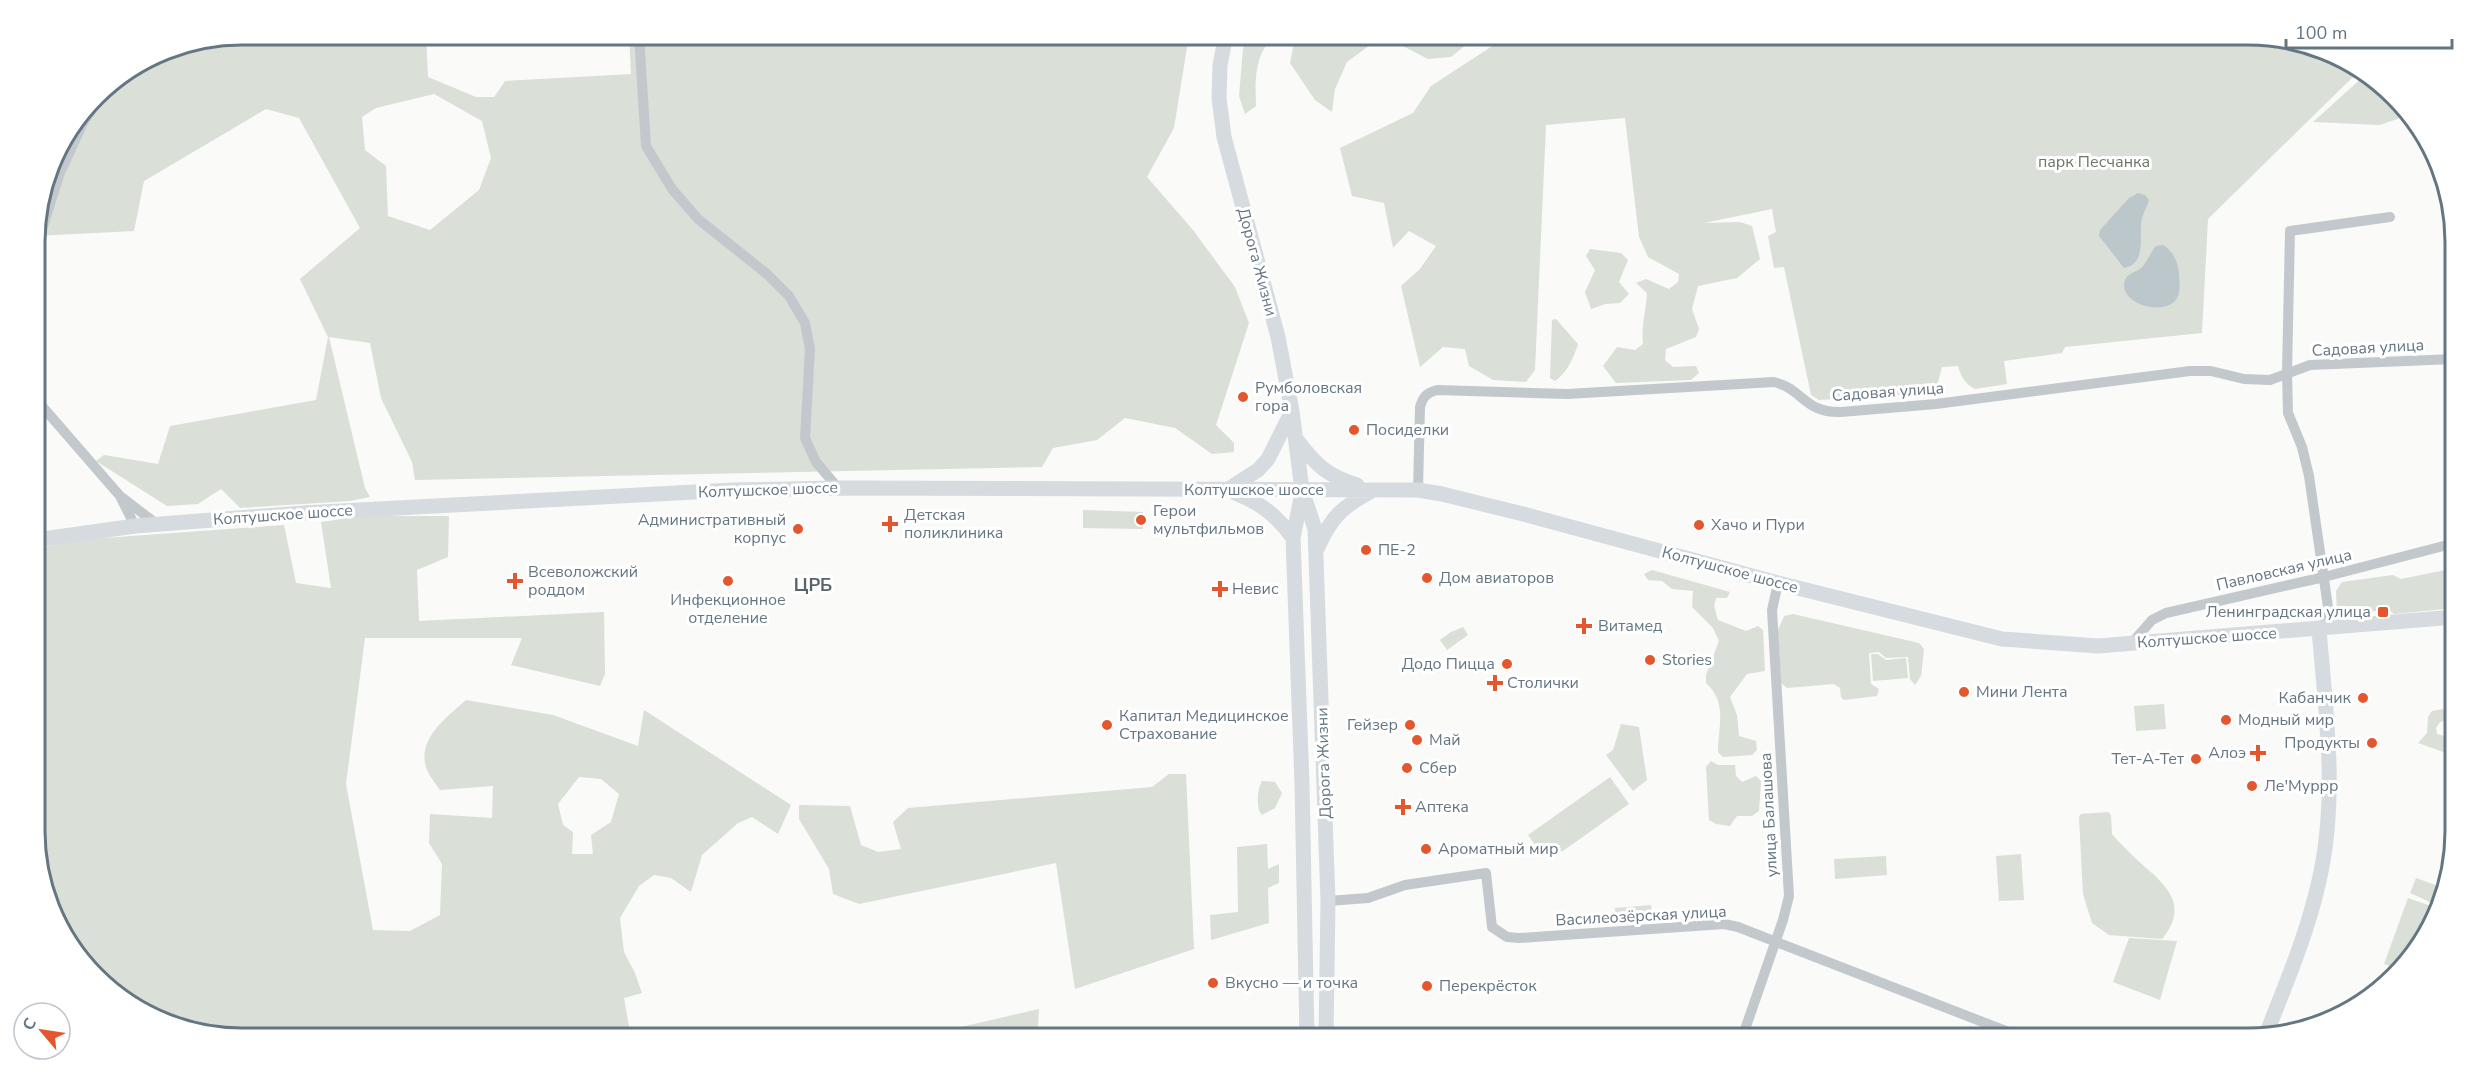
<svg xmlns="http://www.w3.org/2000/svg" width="2490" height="1073" font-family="'Nunito Sans',sans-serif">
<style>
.green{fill:#dadfd7;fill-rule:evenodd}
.water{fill:#bbc7cb}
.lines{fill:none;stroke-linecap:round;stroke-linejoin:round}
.street{stroke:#c3c8cc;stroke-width:10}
.secondary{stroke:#d6dbdf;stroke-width:15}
.poi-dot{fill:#e4572e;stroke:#fff;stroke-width:2}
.labels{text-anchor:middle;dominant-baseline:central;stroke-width:6;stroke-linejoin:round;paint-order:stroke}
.park-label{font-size:16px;fill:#687a64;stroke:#fff}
.street-label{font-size:16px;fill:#657683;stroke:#fff}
.poi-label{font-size:16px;fill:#657683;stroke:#fff;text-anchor:start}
.neighbourhood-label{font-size:18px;font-weight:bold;fill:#57646e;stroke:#fff}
.rim{fill:none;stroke:#657683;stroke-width:3}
</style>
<rect width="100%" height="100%" fill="#fafaf8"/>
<path class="green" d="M1248,34L1278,35C1254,49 1255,81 1256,106L1245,114L1239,96L1243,49Z
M2248,34L2327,50L2357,73L2208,219L2202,333L2065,347L2062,353L2004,361L2007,384L1975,389C1966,385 1960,375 1958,366L1942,367L1938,382L1931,393L1819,400L1811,395L1784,267L1774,268L1768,236L1776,232L1772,209L1704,223L1740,222L1752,226L1760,259L1737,278L1698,286L1692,309L1699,329L1696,337L1666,349L1665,360L1673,367L1696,366L1699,373L1691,380L1616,383L1603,366L1617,347L1635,350L1643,344C1641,327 1646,311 1647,293L1636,283L1646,279L1669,289L1678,282L1679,274L1648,257L1639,237L1625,118L1546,125L1535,370L1526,382L1493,380L1469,366L1465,349L1443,347L1420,367L1401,286L1420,269L1436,246L1409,231L1393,248L1384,203L1352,196L1340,148L1413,113L1431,86L1500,41L1502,35Z
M242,35H426L428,77L476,97H494L505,81L631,74L629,35H1189L1174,128L1147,177L1193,230L1235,287L1249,323L1216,425L1234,443V452L1212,454L1175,428L1125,418L1097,440L1053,448L1042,467L415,480L412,462L381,398L370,343L329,337L365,488L370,497L350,501L240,508L221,489L198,504L167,506L96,461L104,455L158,464L170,426L316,400L328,337L300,279L360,228L299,118L266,109L144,181L134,231L35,236V228L56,150L105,86L163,50ZM434,94L482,121L491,158L479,190L430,230L388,216L386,166L365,150L362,117L376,108Z
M1289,35H1478L1451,57L1428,59L1395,42L1370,45L1347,62L1335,89L1332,112L1315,100L1290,63L1295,38Z
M2363,77L2411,114L2380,125L2313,122Z
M1590,249L1621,253L1628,260L1619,282L1629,294L1620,303L1605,304L1591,309L1585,292L1595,270L1586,256Z
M1556,319L1578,344C1574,357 1567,373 1555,381L1550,378L1552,320Z
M1083,510L1143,512V529L1083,528Z
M363,516H449L448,557L417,570L419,621L604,612L605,674L600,686L511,665L522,638H365L346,784L373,930L410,931L440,915L442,864L429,843L430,814L492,818L493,786L440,790C436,784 430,777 427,770C415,740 447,717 466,700L553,715L638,746L644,710L791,805L778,834L752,817L738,823L702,855L691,892L671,878L654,875L639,886L620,918L624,952L635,973L642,993L624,998L631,1038H242L163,1023L78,958L36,859V549L76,540L284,525L296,583L331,588L321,522ZM579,777L601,779L619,794L611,822L591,835L593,854H572L573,832L563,825L558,804Z
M2455,568V608L2394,614L2388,609L2340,617L2337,614L2336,591L2342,582L2393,575L2401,579Z
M1652,570L1730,592L1727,598H1716L1714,606L1718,620L1746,631L1758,626L1763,630L1765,671L1747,674L1730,697L1737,715L1739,736L1756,741L1757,750L1752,755L1723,757L1718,752C1718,726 1728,703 1706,683V675L1719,641L1713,628L1692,607L1693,591L1672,589L1662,581L1648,580L1644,574Z
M1793,614L1919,643L1924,649L1921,676L1915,685L1910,679L1908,657L1886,658L1879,652L1869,653L1871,684L1879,689L1877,696L1844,700L1841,697L1840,688L1834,684L1787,688L1781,683L1778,630L1784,616Z
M1463,627L1468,635L1447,650L1440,640L1451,632Z
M1871,654H1878L1886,660L1906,658L1908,678L1873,681Z
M2164,704L2166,729L2136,731L2134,706Z
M2443,709L2450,713L2451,719L2440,722L2436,728L2437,734L2455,739V756L2418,743L2427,733L2428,717L2432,711Z
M1621,724L1639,727L1647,780L1633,791L1606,755L1613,750Z
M1711,761L1718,765H1735L1736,776L1742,782L1756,776L1761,781L1759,811L1752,816H1737L1730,826L1716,824L1709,820L1706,767Z
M1169,774H1186L1194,949L1075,989L1056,863L859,904L833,894L829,869L799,819V805L850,806L861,845L878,852L901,849L893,822L908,808L1152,787Z
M1610,777L1629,804L1563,851L1541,853L1528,835Z
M1262,781L1275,782L1282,793L1275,808L1262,815C1256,809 1257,789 1262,781Z
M2108,812L2111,815L2112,834C2118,841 2125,848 2132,855C2158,880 2194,900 2162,939L2109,935L2092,923L2083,894L2079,817L2081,814Z
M1267,844L1268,869L1279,864V883L1268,888L1269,923L1211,940L1210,915L1238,912L1237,847Z
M2021,854L2024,900L1999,901L1996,856Z
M1886,856L1887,875L1835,879L1834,859Z
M2416,878L2444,888L2441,907L2410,893Z
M2408,898L2440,909L2395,968L2384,964Z
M1651,905L1652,917L1616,920L1615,908Z
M2129,938L2177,941L2160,1000L2113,982Z
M1039,1009L1037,1038H913Z"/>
<path class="water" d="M2138,193L2145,195L2149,200C2147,206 2144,212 2142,218C2138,236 2148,263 2124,268L2099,236L2100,230L2129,198Z
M2163,245C2173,251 2178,262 2179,273C2179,280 2181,288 2178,296C2169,319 2116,304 2125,280C2127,274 2135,272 2140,269C2147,263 2150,253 2156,246Z"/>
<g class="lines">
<path class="street" d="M639,34L646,146L672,189L698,219L767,274L789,296L805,323L810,349L805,438L816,462L838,488
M35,251L60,173L83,123L107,85
M35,398L120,496
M1418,490L1420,407C1423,397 1426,393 1437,390L1567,394L1774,382C1803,389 1804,413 1841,412L1936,404L2190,371H2211L2244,379L2270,380L2310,365L2454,359
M135,526L120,496L158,525
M2319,630L2328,617V607L2309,476L2302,447L2288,413L2287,373L2290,231L2390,217
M2131,644L2152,620L2166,613L2324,577L2455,543
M1328,901L1368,898L1405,885L1486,873L1492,927L1507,937L1519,938L1724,924L1738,927L2024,1038
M1742,1038L1783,920L1789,896L1772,610L1778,583"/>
<path class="secondary" d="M1226,34L1220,65L1219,98L1224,137L1278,337L1292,411L1302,490L1315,529L1328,901L1326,1038
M1297,440C1315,464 1327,476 1357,485
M1227,490L1258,470L1268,459L1292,411
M1235,493C1261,503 1277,516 1293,538
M1302,493L1293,538L1302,784L1307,1038
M36,540L135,526L303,513L732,490L838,488L1418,490L1442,494L1523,514L1778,583L2002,639L2098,646L2455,617
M1318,547C1332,516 1342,507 1372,491
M2265,1037C2285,986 2307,935 2319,881C2338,799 2326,713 2319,630"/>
</g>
<g class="poi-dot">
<circle cx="1243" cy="397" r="6"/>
<circle cx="1354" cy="430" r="6"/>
<circle cx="1141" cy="520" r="6"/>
<path d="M887 515h6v6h6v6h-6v6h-6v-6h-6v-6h6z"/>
<circle cx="1699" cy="525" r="6"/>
<circle cx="798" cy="529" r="6"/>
<circle cx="1366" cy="550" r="6"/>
<circle cx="1427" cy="578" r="6"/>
<path d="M512 572h6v6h6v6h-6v6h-6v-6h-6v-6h6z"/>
<circle cx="728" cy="581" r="6"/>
<path d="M1217 580h6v6h6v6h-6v6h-6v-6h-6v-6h6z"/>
<rect x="2377" y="606" width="12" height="12" rx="3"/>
<path d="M1581 617h6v6h6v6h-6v6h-6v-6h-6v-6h6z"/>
<circle cx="1650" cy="660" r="6"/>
<circle cx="1507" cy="664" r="6"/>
<path d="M1492 674h6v6h6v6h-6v6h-6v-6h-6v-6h6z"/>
<circle cx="1964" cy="692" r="6"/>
<circle cx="2363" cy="698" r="6"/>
<circle cx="2226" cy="720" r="6"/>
<circle cx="1107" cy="725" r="6"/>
<circle cx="1410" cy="725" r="6"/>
<circle cx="1417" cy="740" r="6"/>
<circle cx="2372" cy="743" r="6"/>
<path d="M2255 744h6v6h6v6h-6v6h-6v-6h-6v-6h6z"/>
<circle cx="2196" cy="759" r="6"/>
<circle cx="1407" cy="768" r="6"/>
<circle cx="2252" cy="786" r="6"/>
<path d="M1400 798h6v6h6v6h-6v6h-6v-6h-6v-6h6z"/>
<circle cx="1426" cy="849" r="6"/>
<circle cx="1213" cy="983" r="6"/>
<circle cx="1427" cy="986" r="6"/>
</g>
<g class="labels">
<g class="park-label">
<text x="2094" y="162">парк Песчанка</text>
</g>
<g class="street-label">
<text transform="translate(1257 262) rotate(75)">Дорога Жизни</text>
<text transform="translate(2368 348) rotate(-3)">Садовая улица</text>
<text transform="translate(1888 392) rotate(-4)">Садовая улица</text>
<text transform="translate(768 490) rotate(-2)">Колтушское шоссе</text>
<text x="1254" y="490">Колтушское шоссе</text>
<text transform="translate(283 515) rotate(-4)">Колтушское шоссе</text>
<text transform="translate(1730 570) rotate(15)">Колтушское шоссе</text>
<text transform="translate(2284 570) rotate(-13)">Павловская улица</text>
<text transform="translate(2207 638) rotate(-4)">Колтушское шоссе</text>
<text transform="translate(1324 763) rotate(-92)">Дорога Жизни</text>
<text transform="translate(1769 815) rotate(-93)">улица Балашова</text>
<text transform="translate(1641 916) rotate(-3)">Василеозёрская улица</text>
</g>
<g class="poi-label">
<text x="1255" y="388">Румболовская<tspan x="1255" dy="18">гора</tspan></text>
<text x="1366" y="430">Посиделки</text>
<text x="1153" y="511">Герои<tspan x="1153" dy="18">мультфильмов</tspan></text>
<text x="904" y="515">Детская<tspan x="904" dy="18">поликлиника</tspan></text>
<text x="786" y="520" text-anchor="end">Административный<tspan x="786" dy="18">корпус</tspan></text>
<text x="1711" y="525">Хачо и Пури</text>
<text x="1378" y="550">ПЕ-2</text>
<text x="528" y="572">Всеволожский<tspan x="528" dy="18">роддом</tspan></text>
<text x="1439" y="578">Дом авиаторов</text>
<text x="1232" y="589">Невис</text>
<text x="728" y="600" text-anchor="middle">Инфекционное<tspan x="728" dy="18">отделение</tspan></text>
<text x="2371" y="612" text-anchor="end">Ленинградская улица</text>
<text x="1598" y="626">Витамед</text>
<text x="1662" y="660">Stories</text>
<text x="1495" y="664" text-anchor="end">Додо Пицца</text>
<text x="1507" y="683">Столички</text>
<text x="1976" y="692">Мини Лента</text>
<text x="2351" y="698" text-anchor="end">Кабанчик</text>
<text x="1119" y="716">Капитал Медицинское<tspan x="1119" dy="18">Страхование</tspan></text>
<text x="2238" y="720">Модный мир</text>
<text x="1398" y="725" text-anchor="end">Гейзер</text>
<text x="1429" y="740">Май</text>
<text x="2360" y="743" text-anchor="end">Продукты</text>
<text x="2246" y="753" text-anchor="end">Алоэ</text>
<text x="2184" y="759" text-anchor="end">Тет-А-Тет</text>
<text x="1419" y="768">Сбер</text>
<text x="2264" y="786">Ле'Муррр</text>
<text x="1415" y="807">Аптека</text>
<text x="1438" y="849">Ароматный мир</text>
<text x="1225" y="983">Вкусно — и точка</text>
<text x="1439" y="986">Перекрёсток</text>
</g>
<g class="neighbourhood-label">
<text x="813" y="585">ЦРБ</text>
</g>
</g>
<path d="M0 0H2490V1073H0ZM242 45H2248A197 197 0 0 1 2445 242V831A197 197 0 0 1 2248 1028H242A197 197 0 0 1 45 831V242A197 197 0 0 1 242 45Z" fill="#fff" fill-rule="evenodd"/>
<path class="rim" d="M242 45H2248A197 197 0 0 1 2445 242V831A197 197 0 0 1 2248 1028H242A197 197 0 0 1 45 831V242A197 197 0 0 1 242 45Z"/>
<g transform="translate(42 1031) rotate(299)"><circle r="28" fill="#ffffff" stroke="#c1c8cd" stroke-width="1.5"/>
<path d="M0-4.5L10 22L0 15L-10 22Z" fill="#e4572e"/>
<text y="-9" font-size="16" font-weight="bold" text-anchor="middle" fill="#657683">С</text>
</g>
<path d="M2286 39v9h166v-9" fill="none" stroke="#657683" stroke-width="3"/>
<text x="2295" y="39" font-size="18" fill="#657683" stroke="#ffffff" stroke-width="4.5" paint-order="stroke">100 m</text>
</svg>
